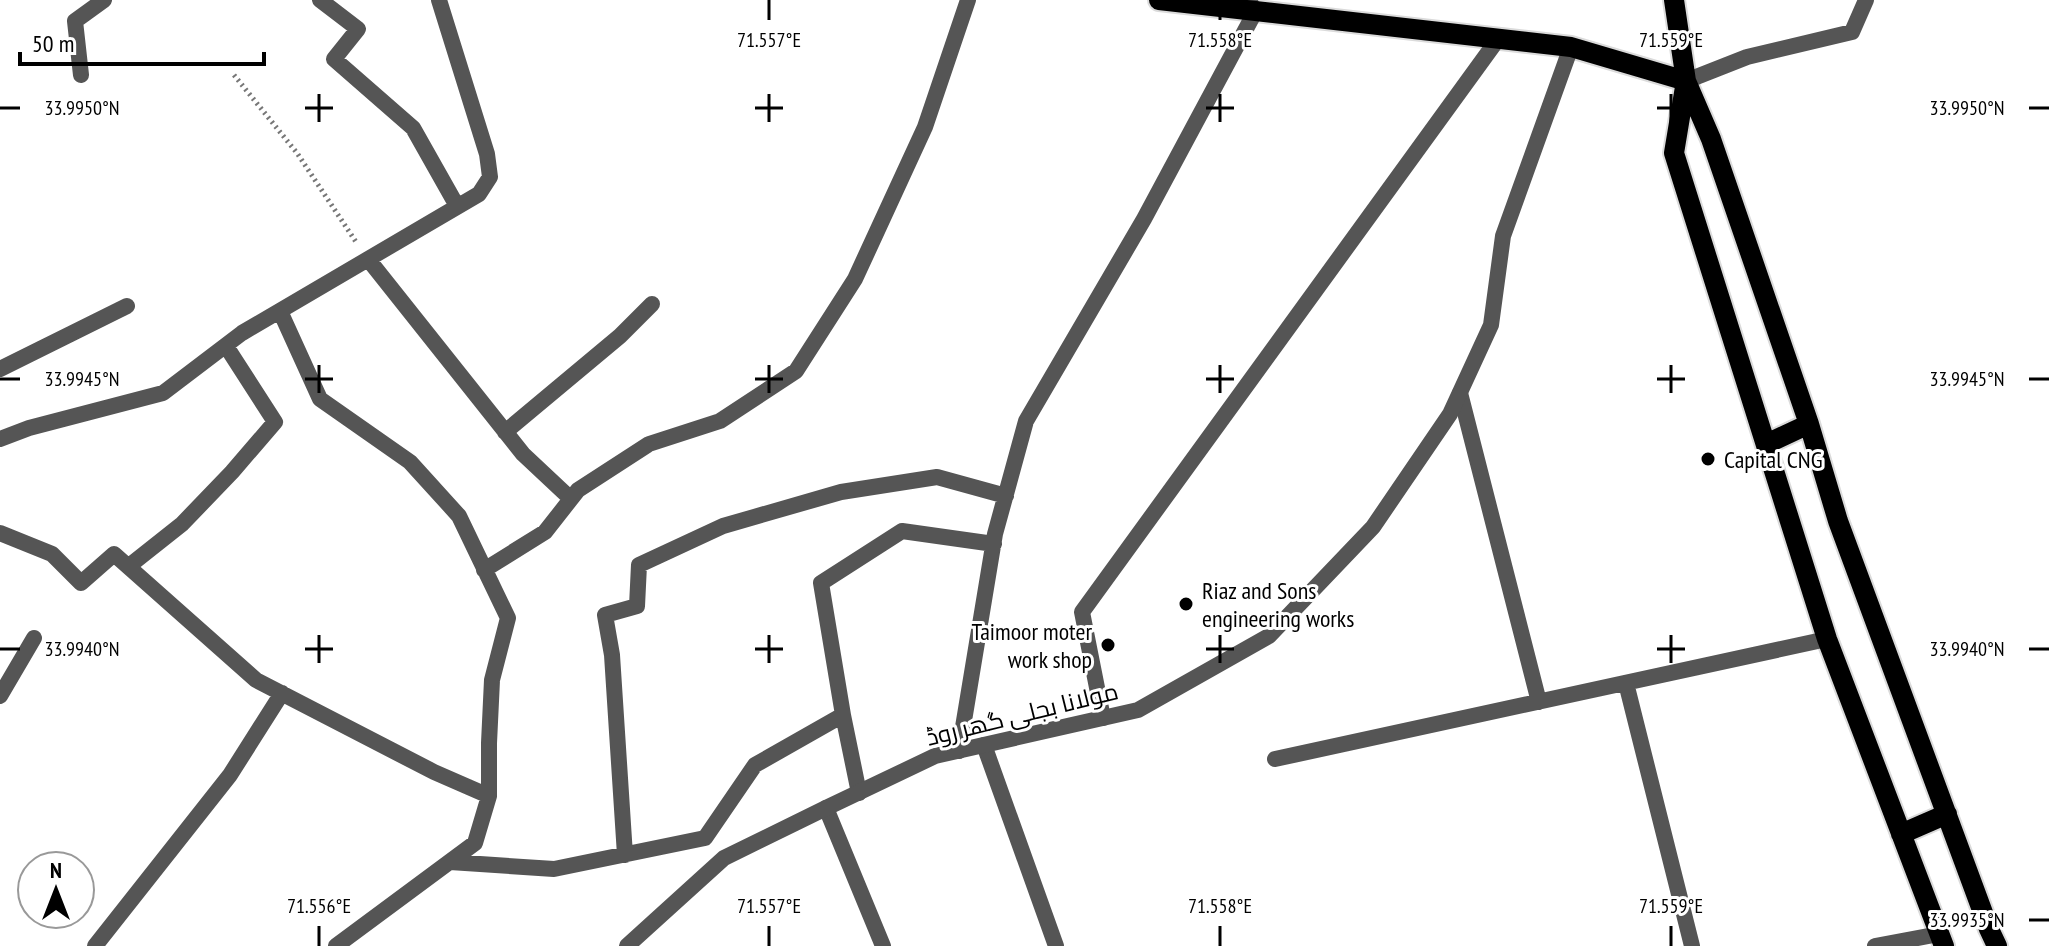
<svg xmlns="http://www.w3.org/2000/svg" width="2049" height="946" font-family="'PT Sans Narrow',Cairo,sans-serif">
<style>
.lines{fill:none;stroke-linecap:round;stroke-linejoin:round}
.primary-casing{stroke:#dbdbdb;stroke-width:24}
.path{stroke:#777;stroke-width:5;stroke-dasharray:2 4;stroke-linecap:butt}
.minor{stroke:#555;stroke-width:16}
.tertiary{stroke:#555;stroke-width:16}
.primary{stroke:#000;stroke-width:20}
.ticks{fill:none;stroke:#000;stroke-width:3}
.poi-dot{fill:#000;stroke:#fff;stroke-width:3}
.labels{text-anchor:middle;dominant-baseline:central;stroke-width:6;stroke-linejoin:round;paint-order:stroke}
.poi-label{font-size:24px;fill:#000;stroke:#fff;text-anchor:start}
.street-label{font-size:24px;fill:#000;stroke:#fff}
.ticks-label{font-size:20px;text-anchor:middle;fill:#000;stroke:#fff;stroke-width:6;stroke-linejoin:round;paint-order:stroke}
</style>
<rect width="100%" height="100%" fill="#fff"/>
<g class="lines">
<g class="primary-casing">
<path id="primary" d="M1159,0L1571,47L1686,81
M1674,0L1686,81L1711,139L1809,424L1838,521L1989,929L1997,946
M1686,81L1674,153L1827,639L1944,946
M1766,444L1809,424
M1901,834L1947,814"/>
</g>
<path class="path" d="M234,75L297,153L356,242"/>
<path class="minor" d="M320,0L358,29L334,59L413,128L457,206
M81,75L75,21L104,0
M1686,81L1747,57L1852,32L1866,0
M368,259L523,454L571,499
M280,311L320,399L410,462L459,516L508,618L492,680L489,743V796
M0,369L127,306
M1460,393L1539,702
M505,432L620,336L652,304
M0,439L29,428L163,393L242,333L479,194L490,177L487,154L439,0
M0,533L52,554L81,583L114,554L256,680L434,772L489,796L475,843L336,946
M129,566L182,524L232,472L275,422L226,346
M484,570L545,532L578,490L649,444L720,421L796,371L855,279L925,127L968,0
M1626,683L1692,946
M0,696L34,638
M843,715L821,583L902,531L994,544
M1103,718L1082,612L1498,39
M984,745L1056,946
M959,751L995,534L1026,421L1144,219L1255,12L1249,0
M1275,759L1827,639
M826,808L883,946
M625,855L612,655L605,615L637,606L639,565L723,526L841,492L937,477L1006,496
M450,862L554,869L705,838L755,765L843,715L859,793
M95,946L230,775L282,693
M1875,946L1939,934"/>
<path class="tertiary" d="M627,946L724,858L826,808L935,756L1138,710L1269,636L1373,527L1450,414L1491,325L1503,236L1571,47"/>
<use href="#primary" class="primary"/>
</g>
<path class="ticks" d="M769,0V20M1220,0V20M1671,0V20M319,94V122M769,94V122M1220,94V122M1671,94V122M0,108H20M305,108H333M755,108H783M1206,108H1234M1657,108H1685M2029,108H2049M319,365V393M769,365V393M1220,365V393M1671,365V393M0,379H20M305,379H333M755,379H783M1206,379H1234M1657,379H1685M2029,379H2049M319,635V663M769,635V663M1220,635V663M1671,635V663M0,649H20M305,649H333M755,649H783M1206,649H1234M1657,649H1685M2029,649H2049M2029,920H2049M319,926V946M769,926V946M1220,926V946M1671,926V946"/>
<g class="poi-dot">
<circle cx="1708" cy="459" r="8"/>
<circle cx="1186" cy="604" r="8"/>
<circle cx="1108" cy="645" r="8"/>
</g>
<g class="labels">
<g class="poi-label">
<text x="1724" y="459">Capital CNG</text>
<text x="1202" y="590">Riaz and Sons<tspan x="1202" dy="28">engineering works</tspan></text>
<text x="1092" y="631" text-anchor="end">Taimoor moter<tspan x="1092" dy="28">work shop</tspan></text>
</g>
<g class="street-label">
<text transform="translate(1022 714) rotate(-14)">مولانا بجلی گھر روڈ</text>
</g>
</g>
<g class="ticks-label">
<text x="769" y="47">71.557°E</text>
<text x="1220" y="47">71.558°E</text>
<text x="1671" y="47">71.559°E</text>
<text x="82" y="115">33.9950°N</text>
<text x="1967" y="115">33.9950°N</text>
<text x="82" y="386">33.9945°N</text>
<text x="1967" y="386">33.9945°N</text>
<text x="82" y="656">33.9940°N</text>
<text x="1967" y="656">33.9940°N</text>
<text x="319" y="913">71.556°E</text>
<text x="769" y="913">71.557°E</text>
<text x="1220" y="913">71.558°E</text>
<text x="1671" y="913">71.559°E</text>
<text x="1967" y="927">33.9935°N</text>
</g>
<g transform="translate(56 890)"><circle r="38" fill="#ffffff" stroke="#999999" stroke-width="2"/>
<path d="M0-6L14 30L0 20L-14 30Z" fill="#000000"/>
<text y="-12" font-size="22" font-weight="bold" text-anchor="middle" fill="#000000">N</text>
</g>
<path d="M20 52v12h244v-12" fill="none" stroke="#000000" stroke-width="4"/>
<text x="32" y="52" font-size="24" fill="#000000" stroke="#ffffff" stroke-width="6" paint-order="stroke">50 m</text>
</svg>
